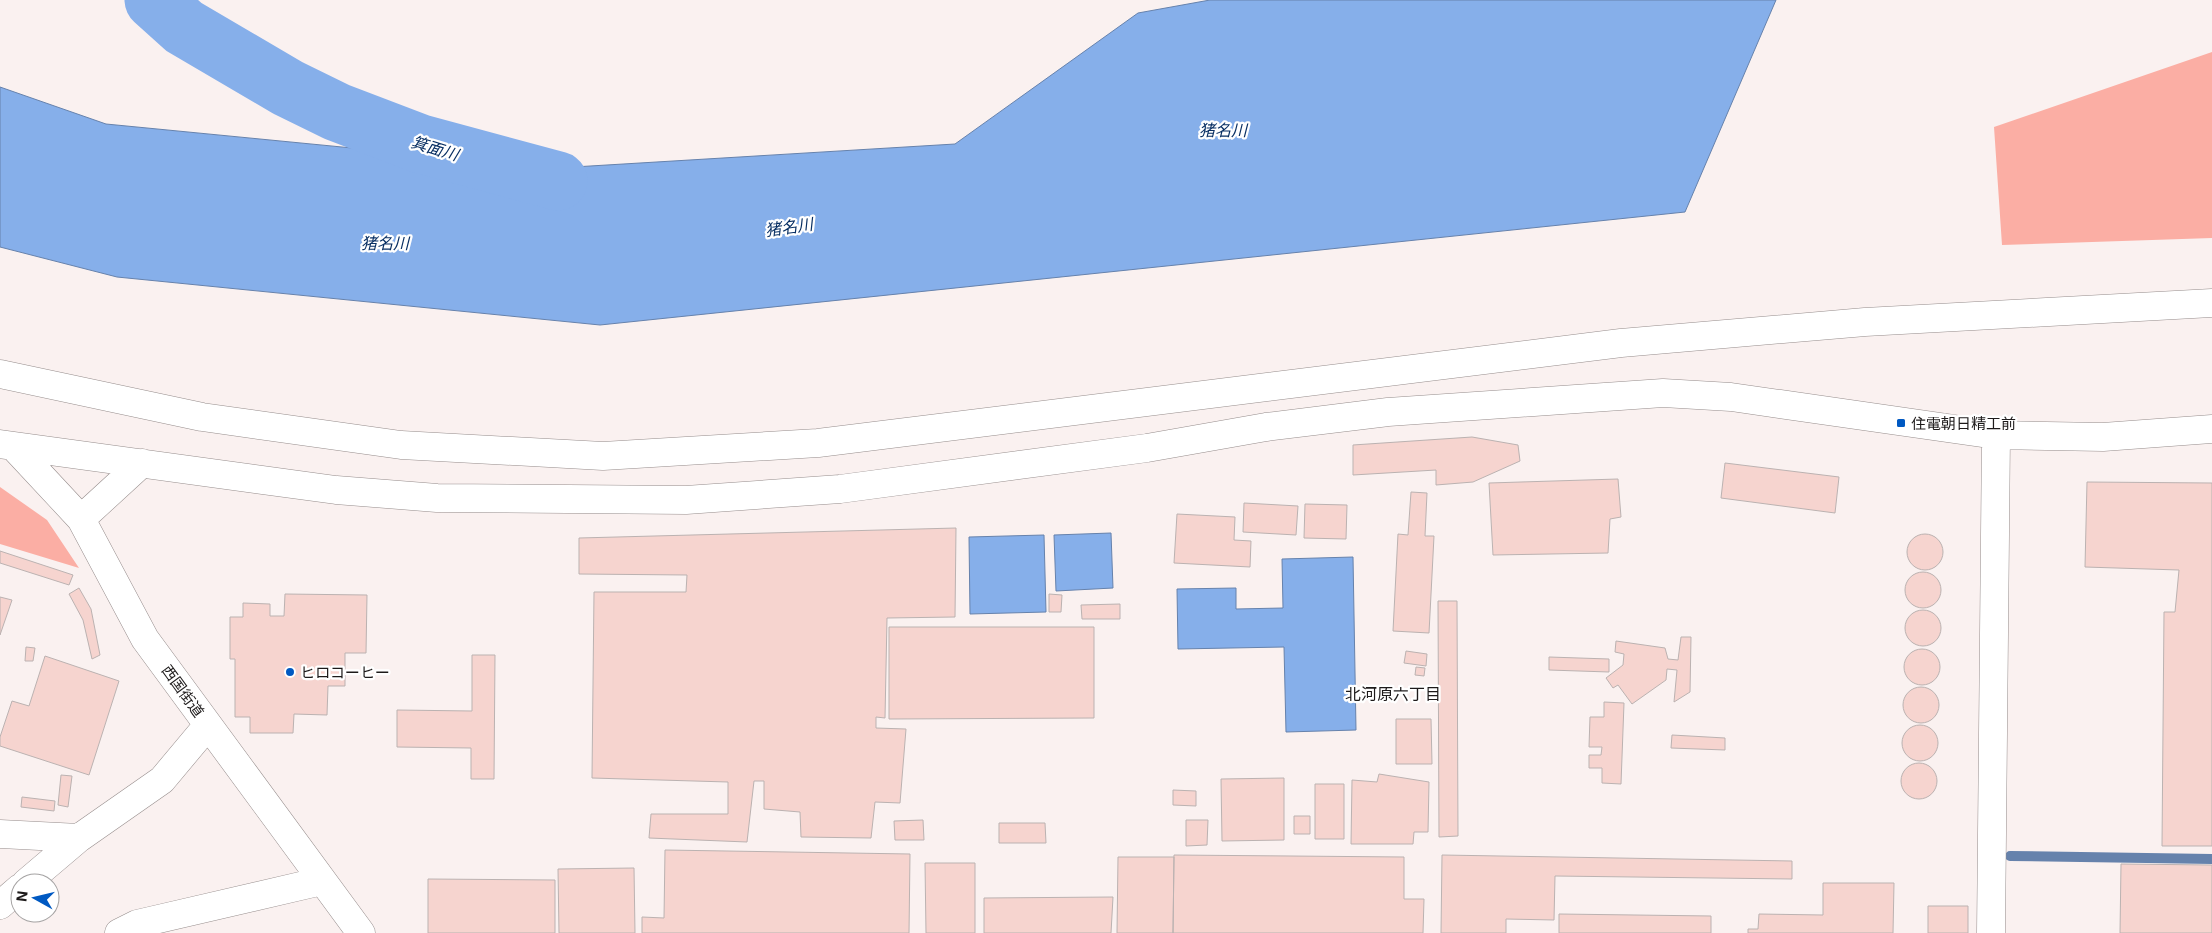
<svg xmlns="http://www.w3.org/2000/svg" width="2212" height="933" font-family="Inter,'Noto Sans JP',sans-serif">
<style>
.green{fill:#fbaea4}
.water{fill:#86afea;stroke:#6682ac}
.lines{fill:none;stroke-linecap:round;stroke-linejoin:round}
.stream{stroke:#6682ac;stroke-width:10}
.river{stroke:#86afea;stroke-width:59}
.building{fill:#f6d4cf;stroke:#bbb2b1}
.minor-casing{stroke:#968d8c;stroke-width:29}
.minor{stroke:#fff;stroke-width:28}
.poi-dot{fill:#0059c2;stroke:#fff;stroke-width:2}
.labels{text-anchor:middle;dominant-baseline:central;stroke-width:4.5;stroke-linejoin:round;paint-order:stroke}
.poi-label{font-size:15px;fill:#1d1a1a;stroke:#fff;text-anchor:start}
.street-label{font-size:15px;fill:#1d1a1a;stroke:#fff}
.water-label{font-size:16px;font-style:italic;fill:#082f63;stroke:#fff}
.neighbourhood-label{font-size:16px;fill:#1d1a1a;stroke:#fff}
</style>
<rect width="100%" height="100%" fill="#faf1f0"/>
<path class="green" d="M2212,52V238L2002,245L1994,127Z
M0,487L47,520L79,568L0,544Z"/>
<path class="water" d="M1210,0H1776L1685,212L600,325L117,277L0,247V87L106,124L557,168L955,144L1138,13Z
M1111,533L1113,588L1056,591L1054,535Z
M1044,535L1046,612L970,614L969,537Z
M1353,557L1356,730L1286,732L1284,647L1178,649L1177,589L1236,588V609L1283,608L1282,559Z"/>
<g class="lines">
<path class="stream" d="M2010,856L2212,859"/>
<path class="river" d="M154,0L184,27L288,88L337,112L421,144L558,181"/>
</g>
<path class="building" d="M1472,437L1518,445L1520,461L1473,482L1436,485V470L1353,475V445Z
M1725,463L1839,477L1835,513L1721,498Z
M1618,479L1621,517L1610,519L1608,553L1493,555L1489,483Z
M2087,482L2212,483V846H2162L2164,612H2175L2179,570L2085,567Z
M1411,492L1427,493L1425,536H1434L1429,633L1393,631L1398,534L1408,535Z
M1244,503L1298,506L1296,535L1243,532Z
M1305,504L1347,505L1346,539L1304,538Z
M1177,514L1235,517L1234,540L1251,541L1250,567L1174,563Z
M956,528L955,617L887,618L885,718L876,717V728L906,729L900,803L875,802L871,838L801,837L800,812L764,809V781H754L747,842L649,838L651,814H728V782L592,778L594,592H686L687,575L579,574V538Z
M1907 552a18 18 0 1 1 36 0a18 18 0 1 1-36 0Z
M0,551L73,575L69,585L0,563Z
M1905 590a18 18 0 1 1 36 0a18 18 0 1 1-36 0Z
M79,588L91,609L100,655L92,659L83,620L69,594Z
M285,594L367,595L366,653H345V686H328L327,715L294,714L293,733H250V717H235V659H230V617H243V603L270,604V616H284Z
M1049,594L1062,595L1061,612H1049Z
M0,597L12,600L0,635Z
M1438,601H1457L1458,836L1439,837Z
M1120,604V619H1082L1081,605Z
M1905 628a18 18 0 1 1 36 0a18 18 0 1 1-36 0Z
M889,627H1094V718L889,719Z
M1681,637H1691L1690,692L1674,702L1677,670L1667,669L1666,680L1632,704L1618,685L1613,688L1606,678L1623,665L1624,654L1615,652L1616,641L1665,648L1668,659L1678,660Z
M26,647L35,648L33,661H25Z
M1904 667a18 18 0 1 1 36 0a18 18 0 1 1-36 0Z
M1406,651L1427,654L1426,666L1404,663Z
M472,655H495L494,779H471V748L397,747V710L472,711Z
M45,656L119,681L89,775L0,746V737L12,701L29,706Z
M1549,657L1609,659V672L1549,670Z
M1416,667L1425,668L1424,676L1415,675Z
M1903 705a18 18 0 1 1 36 0a18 18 0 1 1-36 0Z
M1604,702L1624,703L1621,784L1602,783V768H1589V755H1601L1602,747H1589L1590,717H1604Z
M1396,719H1431L1432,764H1396Z
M1902 743a18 18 0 1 1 36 0a18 18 0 1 1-36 0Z
M1672,735L1725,738V750L1671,748Z
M1901 781a18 18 0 1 1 36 0a18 18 0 1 1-36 0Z
M1379,774L1429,782L1428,832H1414L1413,844H1351L1352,780L1377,782Z
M61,775L72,776L68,807L58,805Z
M1284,778V840L1222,841L1221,779Z
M1315,784H1344V839H1315Z
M1173,790L1196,791V806L1173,805Z
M22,797L55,801L54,811L21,807Z
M1294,816H1310V834H1294Z
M923,820L924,840H895L894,821Z
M1186,820H1208L1207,845L1186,846Z
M999,823H1045L1046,843H999Z
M665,850L910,854L909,933H642V917L664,918Z
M1174,855L1404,857V899H1424L1423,933H1173Z
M1442,855L1792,861V879L1555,876L1554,920L1506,919V933H1441Z
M1118,857H1174L1173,933H1117Z
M925,863H975V933H926Z
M2121,864L2212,865V933H2120Z
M634,868L635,933H559L558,869Z
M428,879L555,880V933H428Z
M1823,883H1894L1893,933H1748V929H1758L1759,914L1823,915Z
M1113,897L1111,933H984V898Z
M1928,906H1968V933H1928Z
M1559,914L1711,916V933H1559Z"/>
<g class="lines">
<g class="minor-casing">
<path id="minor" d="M0,374L202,417L401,445L603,456L818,443L1621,343L1865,322L2212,303
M0,444L336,490L437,498L686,500L840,489L1147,448L1266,427L1388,412L1663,393L1731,397L1996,435L2103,437L2212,429
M13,446L81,519L145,639L361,933
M81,519L142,463
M0,834L79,838L162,780L208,725
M26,883L79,838
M0,905L20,888
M119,933L137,924L322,881
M1991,933L1996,435"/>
</g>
<use href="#minor" class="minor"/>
</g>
<g class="poi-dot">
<rect x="1896" y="418" width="10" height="10" rx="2.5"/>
<circle cx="290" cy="672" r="5"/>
</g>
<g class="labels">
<g class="poi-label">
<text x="1911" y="423">住電朝日精工前</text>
<text x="300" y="672">ヒロコーヒー</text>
</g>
<g class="street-label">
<text transform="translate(183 691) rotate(54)">西国街道</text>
</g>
<g class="water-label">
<text x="1223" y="130">猪名川</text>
<text transform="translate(435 148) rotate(17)">箕面川</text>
<text transform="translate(789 227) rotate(-8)">猪名川</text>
<text x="385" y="243">猪名川</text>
</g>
<g class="neighbourhood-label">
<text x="1393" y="694">北河原六丁目</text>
</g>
</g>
<g transform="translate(35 898) rotate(278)"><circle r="24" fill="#ffffff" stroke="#a5a3a3"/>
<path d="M0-4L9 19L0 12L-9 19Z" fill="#0059c2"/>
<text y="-8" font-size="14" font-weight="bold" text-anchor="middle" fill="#1d1a1a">N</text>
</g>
</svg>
